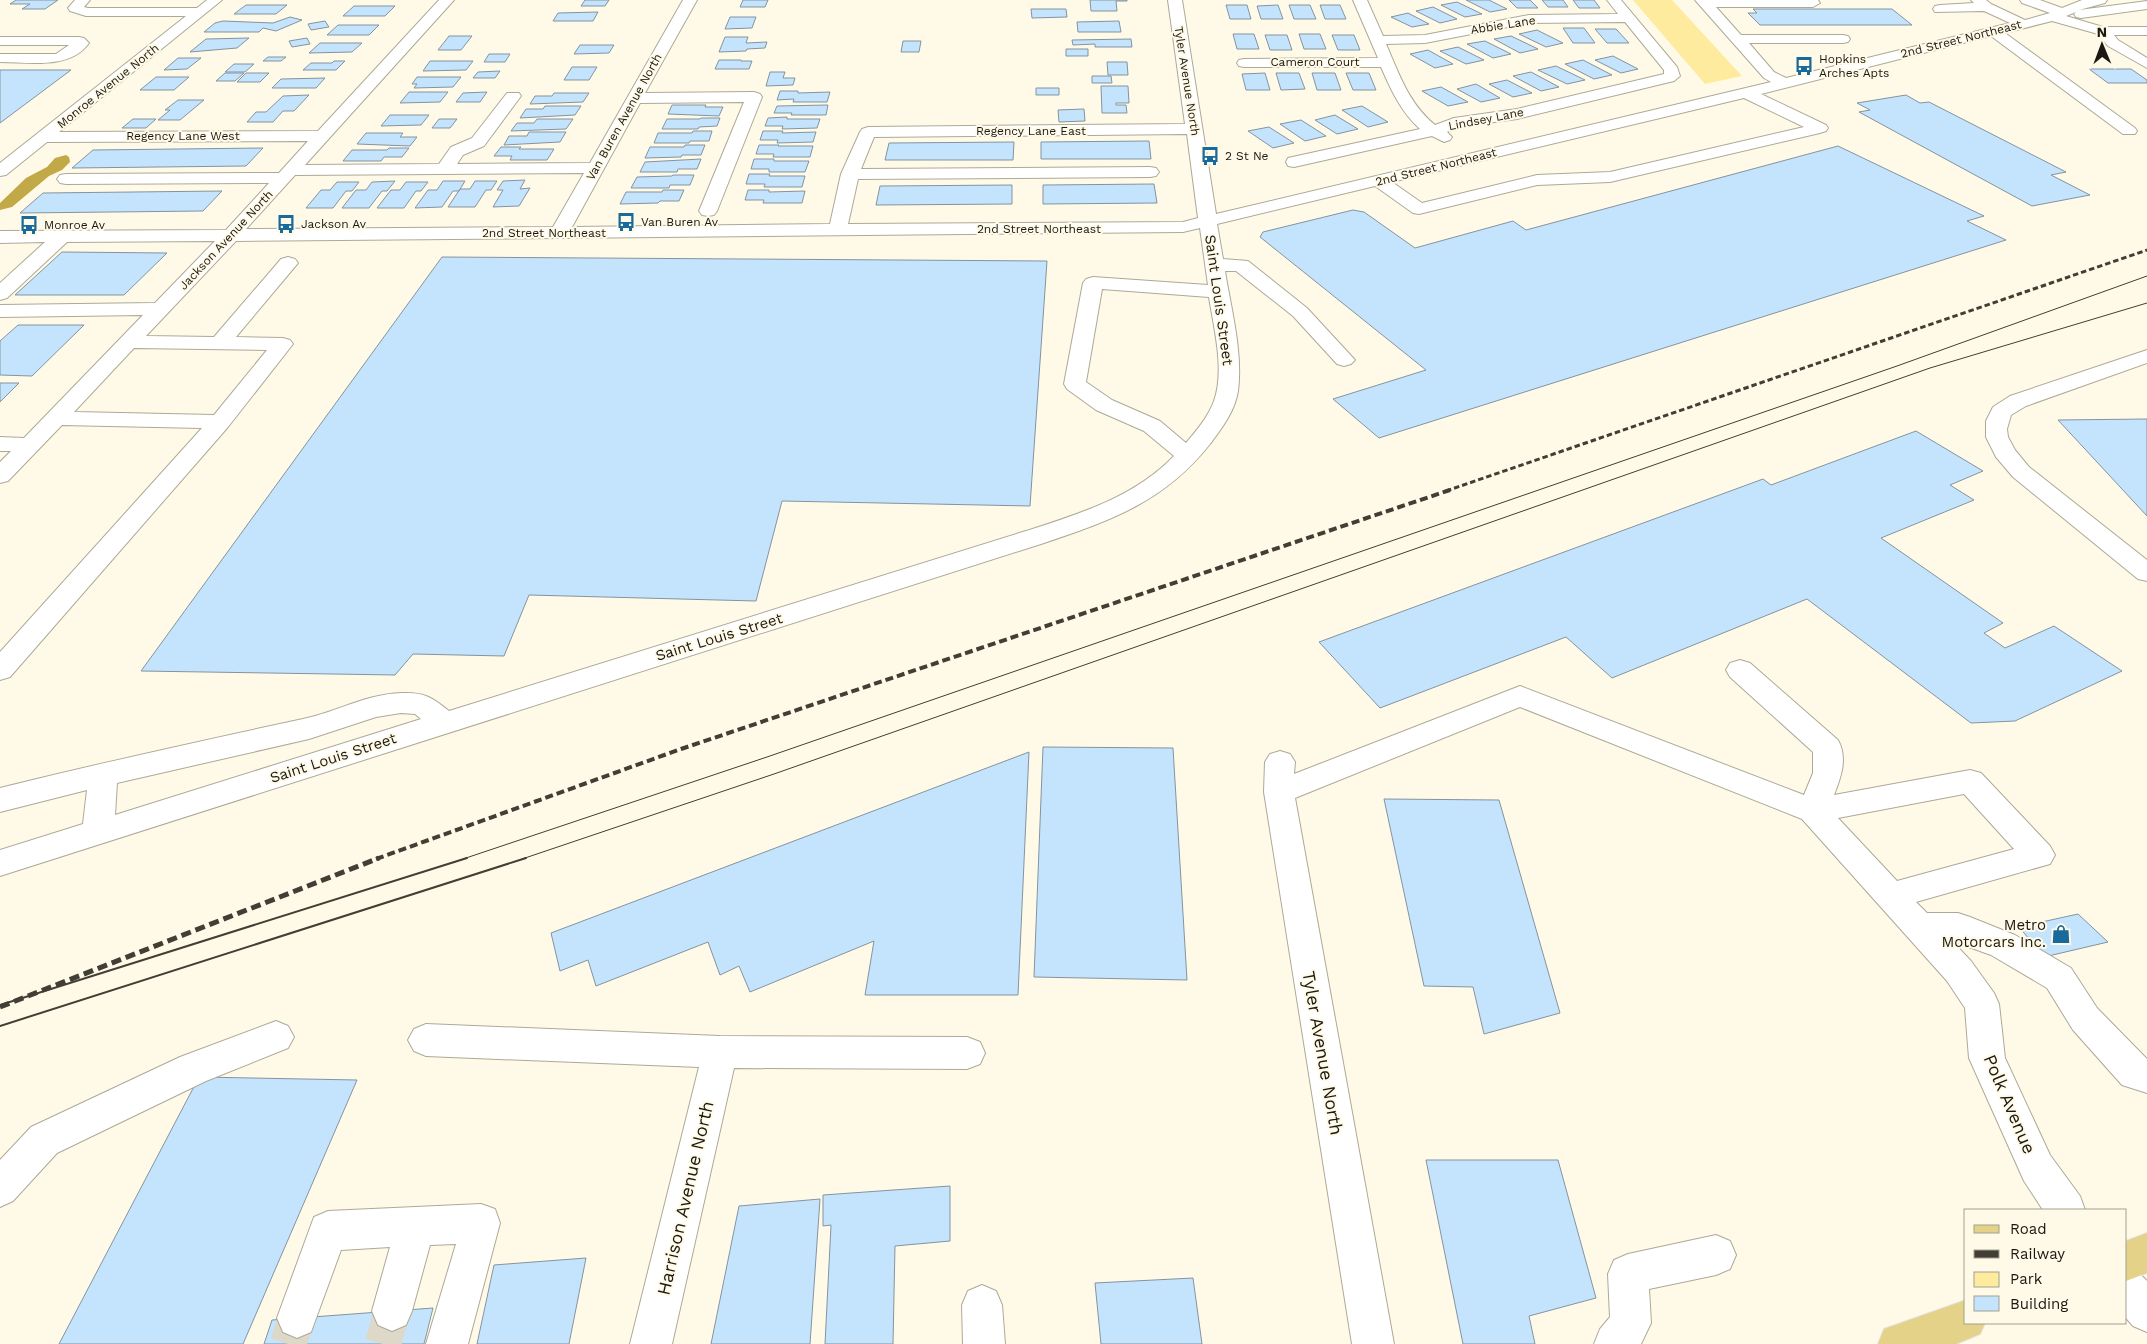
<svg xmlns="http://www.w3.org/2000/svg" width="2147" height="1344" font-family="'Work Sans',sans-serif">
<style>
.green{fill:#ffeb9e}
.water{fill:#c2a947}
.building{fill:#c4e4fd;stroke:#84939f}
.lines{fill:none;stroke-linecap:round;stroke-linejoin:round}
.minor-tunnel{stroke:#ddd8c7;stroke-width:36;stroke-dasharray:36 18;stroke-linecap:butt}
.minor-casing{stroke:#ada997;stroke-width:2}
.major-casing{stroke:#e4e3e3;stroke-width:2}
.minor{fill:#fff;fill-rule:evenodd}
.major{fill:#e3d288;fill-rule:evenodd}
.tram-far1{stroke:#413e36;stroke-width:1}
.tram{stroke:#413e36;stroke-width:2}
.rail-far2{stroke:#413e36;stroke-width:3;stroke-dasharray:5.5 3;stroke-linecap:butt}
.rail-far1{stroke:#413e36;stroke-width:4;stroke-dasharray:8 4;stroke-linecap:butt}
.rail{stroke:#413e36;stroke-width:5;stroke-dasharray:10 5;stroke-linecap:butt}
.labels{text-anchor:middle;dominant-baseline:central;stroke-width:4;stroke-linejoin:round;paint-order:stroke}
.far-street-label{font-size:12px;fill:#1a1812;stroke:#fffae7}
.far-poi-label{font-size:12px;fill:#1a1812;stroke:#fffae7;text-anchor:start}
.street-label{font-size:15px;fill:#1a1812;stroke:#fffae7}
.poi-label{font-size:15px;fill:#1a1812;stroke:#fffae7;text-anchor:end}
.near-street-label{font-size:18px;fill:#1a1812;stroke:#fffae7}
</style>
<rect width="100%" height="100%" fill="#fffae7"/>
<path class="green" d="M1633,0H1672L1742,76L1705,84Z"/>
<path class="water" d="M66,155L69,157L70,162L62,170L49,176L12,207L0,210V203L26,178L47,167L55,158Z"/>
<path class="building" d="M16,0H58L45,9H22L30,4H10Z
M585,0H609L605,6H581Z
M743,0H768L765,7H740Z
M1090,0H1127V1H1116L1117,11H1091Z
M1466,0H1489L1507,9L1490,12Z
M1509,0H1530L1538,8H1517Z
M1542,0H1563L1568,7H1548Z
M1573,0H1594L1600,8H1579Z
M1457,2L1482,14L1465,17L1441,5Z
M246,5H287L276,14H234Z
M1226,5H1247L1251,19H1230Z
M1278,5L1283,19H1261L1257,6Z
M1289,5H1310L1316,19H1294Z
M1320,5H1340L1346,19H1325Z
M354,6H395L385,16H343Z
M1433,7L1457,19L1440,23L1416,11Z
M1031,9H1066L1067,17L1032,18Z
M1753,9H1892L1912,25H1760L1748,13H1757Z
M598,12L593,21H553L558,13Z
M1408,13L1429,24L1412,27L1391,17Z
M290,17L302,20L276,31L263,28L259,32H204L215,23L223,21L273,23Z
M730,17H756L752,28L725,29Z
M325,21L329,27L311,30L308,24Z
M1119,21L1121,32H1078L1077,22Z
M338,25H379L369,35H327Z
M1563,28H1584L1595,43H1573Z
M1595,29H1616L1629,43H1607Z
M1537,30L1563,43L1546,47L1519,34Z
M1233,34H1254L1259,49H1237Z
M1299,34H1320L1326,49H1304Z
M1265,35H1287L1292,50H1270Z
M1332,35H1354L1360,50H1338Z
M449,36H472L461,50H438Z
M1511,36L1538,49L1520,53L1494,39Z
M725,37H748L746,43L767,42L765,48L747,49L746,51L719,52Z
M249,38L237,48L190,52L206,39Z
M307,38L310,44L292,47L289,41Z
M1131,39L1132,47H1095V44L1073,45L1072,40Z
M903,41H921L919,52H901Z
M1485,41L1511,54L1493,58L1467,44Z
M320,43H362L352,52L309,53Z
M580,45H614L609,53L574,54Z
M1458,47L1484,60L1466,64L1440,51Z
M1066,49H1088V56H1066Z
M1428,50L1453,64L1435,68L1410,54Z
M489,54H510L505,62H484Z
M1613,56L1638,69L1621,73L1595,60Z
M268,57H286L281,61H263Z
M178,58H201L187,69L164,70Z
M719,60H741V61H752L749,69H715Z
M1583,60L1612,75L1594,79L1565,64Z
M334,61H345L336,70H303L311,63H332Z
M430,61H473L466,70L423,71Z
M1107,62H1127L1128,75H1108Z
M234,64H254L245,72H225Z
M1556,66L1585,80L1567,84L1538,70Z
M572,67H597L589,80H564Z
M2089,69H2131L2147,80V83H2108Z
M0,70H71L0,123Z
M500,71L495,78H473L478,72Z
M770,72H785L783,78H795L793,85L766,86Z
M1531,72L1559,87L1541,91L1513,76Z
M225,73H244L235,81H216Z
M246,73H269L260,82H237Z
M1265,73L1270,90H1246L1242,74Z
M1276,73H1299L1305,89L1281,90Z
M1312,73H1335L1341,90H1317Z
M1346,73H1369L1376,90H1353Z
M1092,76H1111L1112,83H1092Z
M156,77H189L174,90H140Z
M417,77H461L453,87L414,88L417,84H412Z
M325,78L316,88H272L281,79Z
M1507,80L1532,93L1513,97L1489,84Z
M1476,84L1500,98L1481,102L1457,89Z
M1101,86H1128L1129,103H1116V105H1126L1127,113H1102Z
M1441,87L1468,102L1448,106L1422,91Z
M1036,88H1059V95H1036Z
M780,91H798V93L830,92L827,102H793L794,99L777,100Z
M409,92H448L440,102L400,103Z
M487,92L480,102H456L463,93Z
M554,93H589L583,102L530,104L535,96H552Z
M309,95L294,111H283L273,122H247L256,112H266L283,96Z
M1906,95L1920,103L1929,102L2066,172L2051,175L2090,195L2032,206L1859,112L1870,110L1857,103Z
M178,100H204L180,120H158L170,110H165Z
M672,105H706L705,107H723L719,116L668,114Z
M828,105L826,115H791L792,113H774L777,106Z
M545,106H581L575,115L520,118L526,109H543Z
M1362,106L1388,122L1368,127L1342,110Z
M1084,109L1085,121L1059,122L1058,110Z
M390,115H429L421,125L381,126Z
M1335,115L1358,129L1337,134L1315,120Z
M787,117V119H820L817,128L782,129L783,126H765L768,118Z
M701,118H720L717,126L699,127L698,129H662L667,119H700Z
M133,119H156L146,128H122Z
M439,119H457L450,128H432Z
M537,119H573L566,129L511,131L517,123H534Z
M1301,120L1326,136L1305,141L1280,124Z
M1269,127L1294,143L1273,148L1248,131Z
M693,131H712L709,141H690L689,143H654L658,133H692Z
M763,131H783L782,133L816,132L813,142L777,143L778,140H760Z
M529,132H566L560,142L504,145L509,136H527Z
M366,133H403L400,137H417L410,146L357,144Z
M1149,141L1151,159H1041V142Z
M1014,142L1013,160H885L889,143Z
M685,145H705L701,155H682L681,157L645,158L650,147H684Z
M759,145H779L778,146H813L810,157H773L774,154H756Z
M1838,146L1984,216L1967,221L2006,240L1379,438L1333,399L1426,370L1260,237L1263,232L1353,210L1364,212L1415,248L1513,221L1526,230Z
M501,147H521L519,149H554L547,160H510L512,156H494Z
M263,148L246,166L72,168L93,150Z
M389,148H409L402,157H384L381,161H343L352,150H387Z
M701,159L697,169H678L677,172H640L645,162Z
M754,159H774V161H809L805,172H769V169H751Z
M749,174H770L769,176H805L802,187H764L765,184H746Z
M673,175H694L690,185H670L669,188H631L637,177L672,176Z
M525,180L520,189L530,188L519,206L493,207L503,190H497L503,181Z
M395,181L387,191H382L369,208H342L356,190H366L372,182Z
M443,181H465L459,191H453L442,207L415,208L428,190H437Z
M475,181H497L491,190H486L475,207H448L460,189H470Z
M337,182H359L352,191H346L333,208H306L321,190H330Z
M406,182H428L421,191H416L404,208H377L391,190H400Z
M1154,184L1157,203L1043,204V185Z
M1012,185V204L876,205L880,186Z
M663,190H684L679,201H660L658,203L620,204L626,192H662Z
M748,190H769V192L805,191L802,203H763L764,200H745Z
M222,191L203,211L20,213L43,193Z
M62,252L167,253L124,295H15Z
M442,257L1047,261L1030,506L782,501L756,601L529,595L504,656L413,654L395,675L141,671Z
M18,325H84L32,376L0,375V341Z
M0,383H19L0,402Z
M2147,419V516L2058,420Z
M1916,431L1983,471L1950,485L1974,500L1881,538L2003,623L1984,633L2005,648L2054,626L2122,671L2015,721L1971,723L1807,599L1612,678L1566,637L1380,708L1319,642L1763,479L1771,485Z
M1043,747L1173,748L1187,980L1034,977Z
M1029,752L1018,995H865L874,941L750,992L739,966L720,975L708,942L596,986L588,960L560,971L551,933Z
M1384,799L1499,800L1560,1013L1484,1034L1473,987L1424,986Z
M2078,914L2108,942L2044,957L2019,927Z
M199,1077L357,1080L243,1344H59Z
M1426,1160H1558L1596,1298L1529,1316L1535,1344H1463Z
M950,1186V1241L895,1246L893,1344H825L831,1225L823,1226V1195Z
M820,1199L810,1344H711L739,1206Z
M586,1258L569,1344H477L494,1265Z
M1193,1278L1202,1344H1101L1095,1283Z
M433,1308L424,1344H264L272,1320Z"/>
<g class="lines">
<path class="minor-tunnel" d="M288,1344L297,1318
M383,1344L392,1311"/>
<g class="minor-casing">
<path id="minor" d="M75,0H90L84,7L88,8H197L207,0H222L59,132L318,131L439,0H454L305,165L439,164L451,147L472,138L507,93H519L521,96L484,146L463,155L457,164L590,163L683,0H697L645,93L754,92L760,94L762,97L717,211L714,215L708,216L702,215L699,211L744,102L640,103L572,227L830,224L841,174L860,132L862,129L868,127L1185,124L1168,0H1182L1216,214L1771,82L1764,78L1695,0H1818L1820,3L1813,7H1716L1741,35H1843L1848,36L1850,39L1848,42L1843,43H1749L1774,72L1786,78L2010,23L1984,11L1935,12L1933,9L1935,6L1940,5L1974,3L1971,0H1986L1991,4L2025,20L2050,13L2022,3L2020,0H2040L2062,8L2082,0H2107L2105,3L2079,10L2147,1V9L2081,18L2076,17L2074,14L2076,12L2066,16L2103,27H2147V35H2114L2118,40L2147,58V68L2108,46L2098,34L2052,21L2005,33L2135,128L2137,131L2135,134H2123L1991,36L1761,94L1826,125L1828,128L1826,131L1820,133L1610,182L1537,185L1419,214L1413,213L1375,186L1217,224L1223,259L1248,261L1307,308L1355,360L1351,364L1344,366L1337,364L1293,316L1236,271H1225C1231,309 1243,352 1238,391C1235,411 1222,428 1210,444C1164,502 1112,520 1044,543L0,876V850L83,824L87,790L0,812V788C100,763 201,741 303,719C336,712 367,694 401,693C424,692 432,697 449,711L1026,531C1079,514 1135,497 1174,456L1144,431L1096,410L1067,389L1064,384L1083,283L1086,279L1093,277L1208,285L1200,228L1183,232L236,241L146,336L214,337L281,259L288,257L295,259L298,263L236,337L283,338L290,340L293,344L228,427L10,677L0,680V652L202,428L62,425L8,481L0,483V462L11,451H0V437L24,438L143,315L0,317V305L155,303L215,241L67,242L7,298L0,300V283L45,242L0,243V231L226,230L269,183L66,184L60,183L57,179L60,175L66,174L279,173L308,141L47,142L6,175L0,176V163L186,16H86L70,11L68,8ZM1744,98L1804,127L1610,172L1537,175L1422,203L1392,182ZM1187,134L1198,218L1183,222L848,224L858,179L1150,177L1156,176L1159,172L1156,168L1150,167L861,169L874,137ZM584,173L553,227L246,229L295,175ZM1102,289L1209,297C1214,329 1225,370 1214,401C1208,417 1197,430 1186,443L1160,421L1112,400L1086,382ZM134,348L267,350L214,415L74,412ZM401,713L415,714L421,719L115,815L117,783L309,739L376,717Z
M1353,0H1367L1383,36L1425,35L1529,15L1618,14L1607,0H1621L1677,67L1680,76L1674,81L1517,119L1457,127L1447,132L1452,137L1450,140L1444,142L1432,136L1294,167L1288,166L1286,162L1288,158L1420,129C1401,112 1391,90 1381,67H1244L1239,66L1237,63L1239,60L1244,59L1378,58ZM1625,22L1664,70V74L1517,109L1454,118L1435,125C1409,104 1399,74 1386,44L1425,43L1529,23Z
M0,37H79L84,38L89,43C70,70 29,62 0,62V54H56L69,45H0Z
M2147,350V363L2026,406L2011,415L2007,429L2008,437L2015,450L2029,467L2147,560V581L2138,579L2013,477L1996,457L1986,437V421L1993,407L2010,396Z
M1740,660L1750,663L1838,740C1848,758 1841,777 1834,795L1970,770L1981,773L2050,846L2055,855L2050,864L1916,902L1927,913H1958L1970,917L2015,935L2071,968L2097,1008L2147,1059V1093L2122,1085L2073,1030L2047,988L1991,955L1952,941L1971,961L1994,993L1999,1004L2005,1058L2050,1155L2080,1196L2085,1210H2043L2024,1181L1969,1058L1965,1008L1947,981L1802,819L1520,707L1295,798L1394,1344H1352L1264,792L1265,762L1270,754L1280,751L1290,754L1295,762L1294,774L1520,686L1804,795L1813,773V752L1730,677L1726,670L1730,663ZM1964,794L2014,849L1897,881L1838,818Z
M276,1021L288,1026L294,1037L288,1048L206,1081L57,1153L13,1201L0,1207V1160L31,1127L180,1057Z
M426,1024L720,1036L967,1037L980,1042L985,1053L980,1064L967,1069L734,1068L672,1344H630L699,1067L426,1056L414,1051L408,1040L414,1029Z
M481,1204L495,1209L500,1223L468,1344H426L456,1244L430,1245L412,1311L406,1325L392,1331L378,1325L372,1311L390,1247L341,1250L311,1332L297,1338L283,1332L277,1318L314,1217L328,1211Z
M1716,1235L1730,1241L1736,1255L1730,1269L1716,1275L1649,1289L1651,1323L1641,1344H1594L1600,1329L1610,1317L1608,1274L1614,1260L1628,1254Z
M2126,1268L2140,1274L2147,1281V1332L2133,1326L2126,1318Z
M982,1285L996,1291L1002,1305L1005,1344H963L962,1305L968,1291Z"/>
</g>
<g class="major-casing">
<path id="major" d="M2147,1233V1273L2126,1281V1241Z
M1966,1300V1323H1985L1980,1334L1956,1344H1878L1884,1329Z"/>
</g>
<use href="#minor" class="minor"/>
<use href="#major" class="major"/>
<path class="tram-far1" d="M463,859L767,757L1897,366L2147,276
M522,859L774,774L1930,368L2147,303"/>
<path class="tram" d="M0,1005L467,858
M0,1026L526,858"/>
<path class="rail-far2" d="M1446,491L2147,250"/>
<path class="rail-far1" d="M376,859L681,749L1450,490"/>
<path class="rail" d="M0,1007L379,858"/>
</g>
<defs>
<g id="bus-bare" transform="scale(1.5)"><path d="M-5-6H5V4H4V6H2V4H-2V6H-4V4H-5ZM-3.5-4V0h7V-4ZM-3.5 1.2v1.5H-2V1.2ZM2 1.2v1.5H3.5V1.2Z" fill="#196a9c" stroke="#fffae7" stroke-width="2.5" paint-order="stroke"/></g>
<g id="shop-bare" transform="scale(1.5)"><path d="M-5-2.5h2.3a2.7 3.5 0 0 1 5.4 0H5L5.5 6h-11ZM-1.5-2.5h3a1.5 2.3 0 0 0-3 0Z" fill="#196a9c" stroke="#fffae7" stroke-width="2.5" paint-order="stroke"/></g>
</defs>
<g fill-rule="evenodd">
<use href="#bus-bare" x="1804" y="66"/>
<use href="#bus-bare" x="1210" y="156"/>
<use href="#bus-bare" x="626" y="222"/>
<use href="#bus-bare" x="286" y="224"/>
<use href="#bus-bare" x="29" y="225"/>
<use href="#shop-bare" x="2061" y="934"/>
</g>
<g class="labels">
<g class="far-street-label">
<text transform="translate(1503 25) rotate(-9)">Abbie Lane</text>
<text transform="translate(1961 39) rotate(-14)">2nd Street Northeast</text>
<text x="1315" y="62">Cameron Court</text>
<text transform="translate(1187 81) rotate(81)">Tyler Avenue North</text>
<text transform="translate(108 86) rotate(-39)">Monroe Avenue North</text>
<text transform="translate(624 117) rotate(-61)">Van Buren Avenue North</text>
<text transform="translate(1486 119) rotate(-11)">Lindsey Lane</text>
<text x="1031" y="131">Regency Lane East</text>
<text x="183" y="136">Regency Lane West</text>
<text transform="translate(1436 167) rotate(-14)">2nd Street Northeast</text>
<text x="1039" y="229">2nd Street Northeast</text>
<text x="544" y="233">2nd Street Northeast</text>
<text transform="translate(226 240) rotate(-47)">Jackson Avenue North</text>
</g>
<g class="far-poi-label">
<text x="1819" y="59">Hopkins<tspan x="1819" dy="14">Arches Apts</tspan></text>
<text x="1225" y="156">2 St Ne</text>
<text x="641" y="222">Van Buren Av</text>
<text x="301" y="224">Jackson Av</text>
<text x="44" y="225">Monroe Av</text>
</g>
<g class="street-label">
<text transform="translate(1219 300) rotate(82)">Saint Louis Street</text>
<text transform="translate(719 637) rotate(-17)">Saint Louis Street</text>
<text transform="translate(333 758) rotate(-18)">Saint Louis Street</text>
</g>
<g class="poi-label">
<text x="2046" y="925">Metro<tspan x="2046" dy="17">Motorcars Inc.</tspan></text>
</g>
<g class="near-street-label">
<text transform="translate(1323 1053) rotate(80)">Tyler Avenue North</text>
<text transform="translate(2010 1104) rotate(67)">Polk Avenue</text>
<text transform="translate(685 1198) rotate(-77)">Harrison Avenue North</text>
</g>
</g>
<rect x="1964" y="1209" width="162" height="115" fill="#fffae7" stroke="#a3a092"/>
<rect x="1974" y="1225" width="25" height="8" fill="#e3d288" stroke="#a3a092"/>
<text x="2010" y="1234" font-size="15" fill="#1a1812">Road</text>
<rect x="1974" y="1250" width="25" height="8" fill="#413e36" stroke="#a3a092"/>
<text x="2010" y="1259" font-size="15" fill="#1a1812">Railway</text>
<rect x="1974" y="1272" width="25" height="15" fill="#ffeb9e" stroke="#a3a092"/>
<text x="2010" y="1284" font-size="15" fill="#1a1812">Park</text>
<rect x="1974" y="1296" width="25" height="15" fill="#c4e4fd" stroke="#a3a092"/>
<text x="2010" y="1309" font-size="15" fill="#1a1812">Building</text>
<g transform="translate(2102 45) rotate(359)" stroke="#fffae7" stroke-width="4" paint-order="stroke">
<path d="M0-4L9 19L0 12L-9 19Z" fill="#1a1812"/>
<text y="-8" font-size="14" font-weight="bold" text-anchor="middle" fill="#1a1812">N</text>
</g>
</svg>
